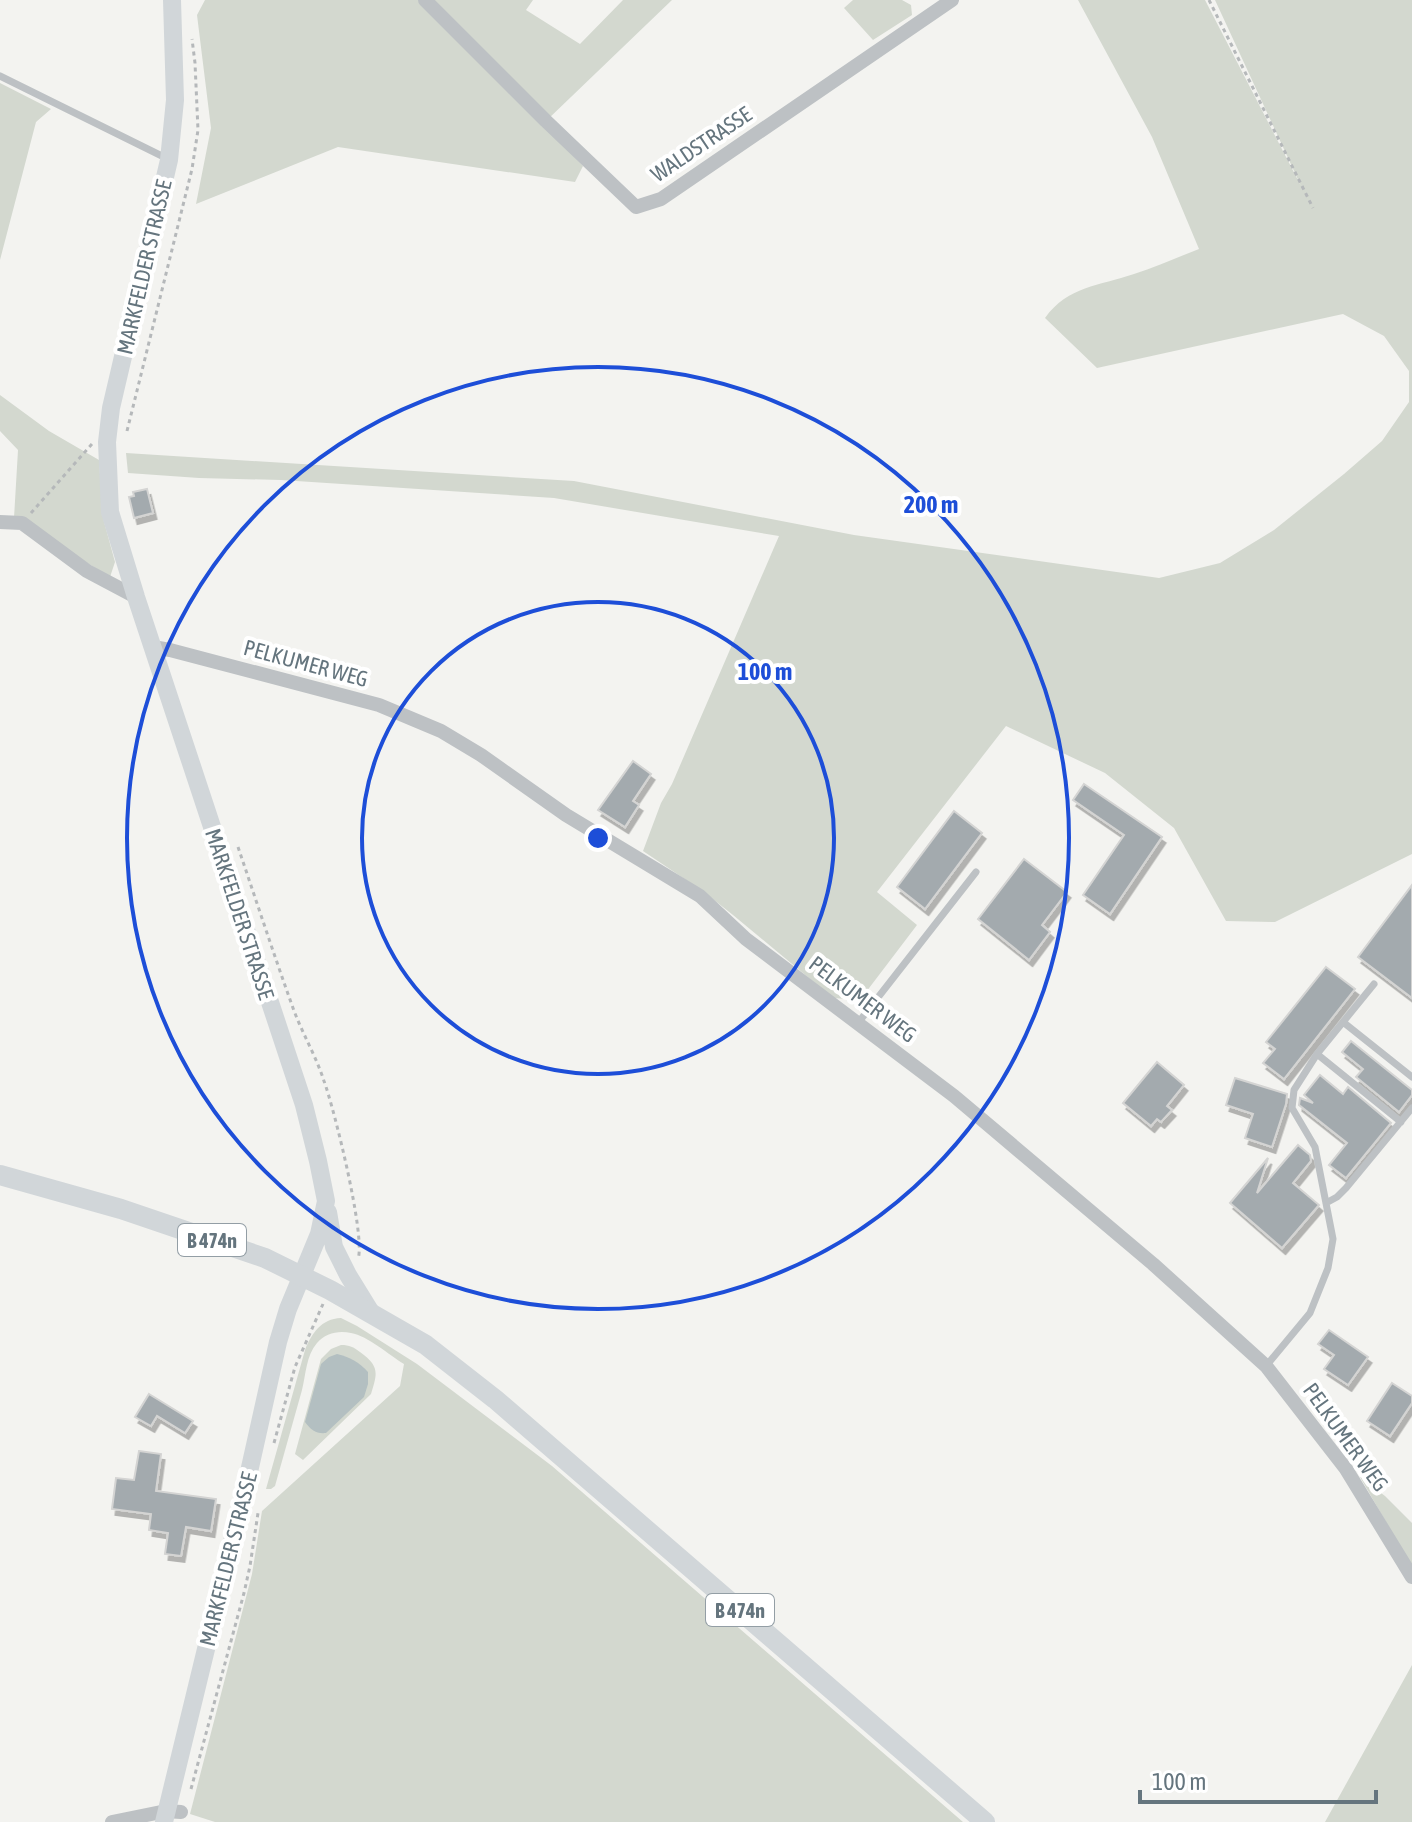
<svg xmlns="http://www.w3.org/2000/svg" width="1412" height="1822" font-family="'Asap Condensed',sans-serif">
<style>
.green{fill:#d3d8cf}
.water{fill:#b3bfc1}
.building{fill:#a3aaae;stroke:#d4d4d3;stroke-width:2;filter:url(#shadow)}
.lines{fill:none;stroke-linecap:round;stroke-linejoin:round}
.path{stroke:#b5b8ba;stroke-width:3;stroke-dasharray:4 4;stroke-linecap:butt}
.lane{stroke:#bdc1c4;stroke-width:7}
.street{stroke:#bdc1c4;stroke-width:14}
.secondary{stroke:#d1d6d9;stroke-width:18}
.primary{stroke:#d1d6d9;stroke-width:20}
.ring{fill:none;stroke:#1d4ed8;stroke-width:4}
.labels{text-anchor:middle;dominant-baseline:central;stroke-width:8;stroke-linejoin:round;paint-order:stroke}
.shield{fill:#fff;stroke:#939ea5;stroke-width:2}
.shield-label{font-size:20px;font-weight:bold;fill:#65757e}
.street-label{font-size:22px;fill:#65757e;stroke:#fff}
.centre{fill:#1d4ed8;stroke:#fff;stroke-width:4}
.ring-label{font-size:24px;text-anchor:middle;font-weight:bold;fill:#1d4ed8;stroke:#fff;stroke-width:8;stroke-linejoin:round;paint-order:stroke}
</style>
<defs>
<filter id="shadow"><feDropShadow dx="3.5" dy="6" stdDeviation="0" flood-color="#0004"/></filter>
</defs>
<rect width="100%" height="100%" fill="#f3f3f0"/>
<path class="green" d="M205,0H424L583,166L575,182L338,147L196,204L211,128L197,15Z
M426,0H533L526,10L580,44L623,0H672L546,121Z
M853,0H902L911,5L912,15L873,40L844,8Z
M1078,0H1205L1301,186L1215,0H1412V854L1275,922L1226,921L1174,828L1105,773L1006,726L877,892L917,925L860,1000L833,998L733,915L704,892L643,851L661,803L672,784L779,536L554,498L281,480L199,478L128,473L126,453L574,481L854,535L1159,578L1220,563L1274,530L1344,474L1382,441L1409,402V371L1384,336L1343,314L1097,368L1045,318C1068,286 1099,286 1134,274C1156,267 1178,257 1199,249L1152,137Z
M0,83L51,109L36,122L0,260Z
M0,395L49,431L99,460L103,518L115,562L110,577L14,518L18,450L0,431Z
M341,1318L357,1326L417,1364L552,1466L963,1822H215L190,1814L252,1574L262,1511L400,1386L404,1364C389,1355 368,1336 351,1333C339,1330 325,1333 317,1343C306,1356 306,1374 302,1390C293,1422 284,1454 275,1486L271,1489H266L305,1350C312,1333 321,1319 341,1318Z
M341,1345C350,1345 353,1347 360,1352C379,1366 378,1372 371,1394L303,1460L295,1454L321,1359L331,1349Z
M1360,1477L1385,1496L1412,1523V1567Z
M1412,1665V1822H1325Z"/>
<path class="water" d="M337,1354C350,1357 359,1362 368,1372V1384L364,1397L326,1433C316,1434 311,1430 305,1422L321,1364L329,1357Z"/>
<path class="building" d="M147,489L153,513L134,518L129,497L134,496L133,492Z
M633,761L651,774L633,801L639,805L625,827L598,810Z
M1084,784L1162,837L1110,914L1083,895L1124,835L1073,800Z
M954,811L982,833L925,909L897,887Z
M1024,859L1067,892L1042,925L1050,932L1029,960L978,919Z
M1412,885V998L1358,957Z
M1326,967L1355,989L1284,1079L1263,1063L1275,1049L1266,1042Z
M1351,1041L1412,1090V1095L1399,1112L1356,1077L1363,1069L1342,1052Z
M1157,1062L1184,1085L1167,1106L1172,1110L1161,1122L1157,1119L1151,1126L1123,1103Z
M1320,1075L1343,1094L1348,1087L1391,1123L1346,1178L1329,1165L1347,1143L1299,1105L1300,1098L1313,1103L1304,1095Z
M1235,1078L1287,1094L1286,1104L1272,1147L1245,1138L1253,1114L1226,1105Z
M1298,1145L1310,1155L1311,1161L1293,1183L1319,1205L1282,1248L1230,1203L1268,1158L1257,1193Z
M1329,1330L1368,1357L1348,1385L1324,1369L1334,1355L1318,1344Z
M1392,1383L1412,1396V1403L1390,1436L1367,1421Z
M149,1394L193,1421L185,1433L157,1416L151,1426L135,1417Z
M139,1451L161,1454L156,1491L216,1499L211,1531L186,1527L181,1556L165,1554L168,1533L149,1530L151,1514L112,1509L116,1478L134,1480Z"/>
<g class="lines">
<path class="path" d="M1209,0L1313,208
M127,431L192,169L198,130L195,63L192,39
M31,513L92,444
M238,847C256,900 274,955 293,1008C302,1033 316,1056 324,1081C334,1108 366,1237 358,1259
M274,1443L295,1367L323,1304
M191,1789L244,1593L250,1566L258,1513"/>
<path class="lane" d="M0,76L168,159
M1343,1022L1412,1077
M858,1023L976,872
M1317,1054L1401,1122
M1326,1203L1337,1197L1346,1188L1412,1108
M1266,1366L1310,1313L1328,1268L1333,1239L1315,1147L1292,1108L1294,1090L1317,1054L1374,984"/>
<path class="street" d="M425,0L546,121L636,207L661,199L952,0
M0,522L22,523L87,571L136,597
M153,647L170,650L379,705L441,731L481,755L566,815L700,896L746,939L954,1096L1153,1264L1266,1366L1346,1469L1412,1577
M112,1822L166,1811L181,1812"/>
<path class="secondary" d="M328,1212L334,1247L348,1275L372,1314
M164,1822L249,1472L278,1342L288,1309L319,1234L326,1201L318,1161L304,1105L136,597L110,512L107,442L111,408L169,160L175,100L172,0"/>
<path class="primary" d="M0,1175L121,1209L265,1258L330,1290L426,1345L495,1399L985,1822"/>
</g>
<g class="ring">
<circle cx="598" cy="838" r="236"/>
<circle cx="598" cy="838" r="471"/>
</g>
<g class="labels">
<g class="shield">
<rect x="178" y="1224" width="68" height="32" rx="6"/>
<rect x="706" y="1594" width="68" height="32" rx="6"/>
</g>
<g class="shield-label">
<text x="212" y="1240">B 474n</text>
<text x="740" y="1610">B 474n</text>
</g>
<g class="street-label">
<text transform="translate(701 144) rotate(-34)">WALDSTRASSE</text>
<text transform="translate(144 267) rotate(-77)">MARKFELDER STRASSE</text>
<text transform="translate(306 663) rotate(15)">PELKUMER WEG</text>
<text transform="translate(240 914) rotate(72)">MARKFELDER STRASSE</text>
<text transform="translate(863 999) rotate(37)">PELKUMER WEG</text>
<text transform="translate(1346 1437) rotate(54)">PELKUMER WEG</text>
<text transform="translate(228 1559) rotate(-76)">MARKFELDER STRASSE</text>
</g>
</g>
<circle cx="598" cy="838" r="12" class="centre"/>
<g class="ring-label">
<text x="931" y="513">200 m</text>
<text x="765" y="680">100 m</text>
</g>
<path d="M1140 1790v12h236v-12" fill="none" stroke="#65757e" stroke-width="4"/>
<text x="1152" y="1790" font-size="24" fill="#65757e" stroke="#ffffff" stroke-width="6" paint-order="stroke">100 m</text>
</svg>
